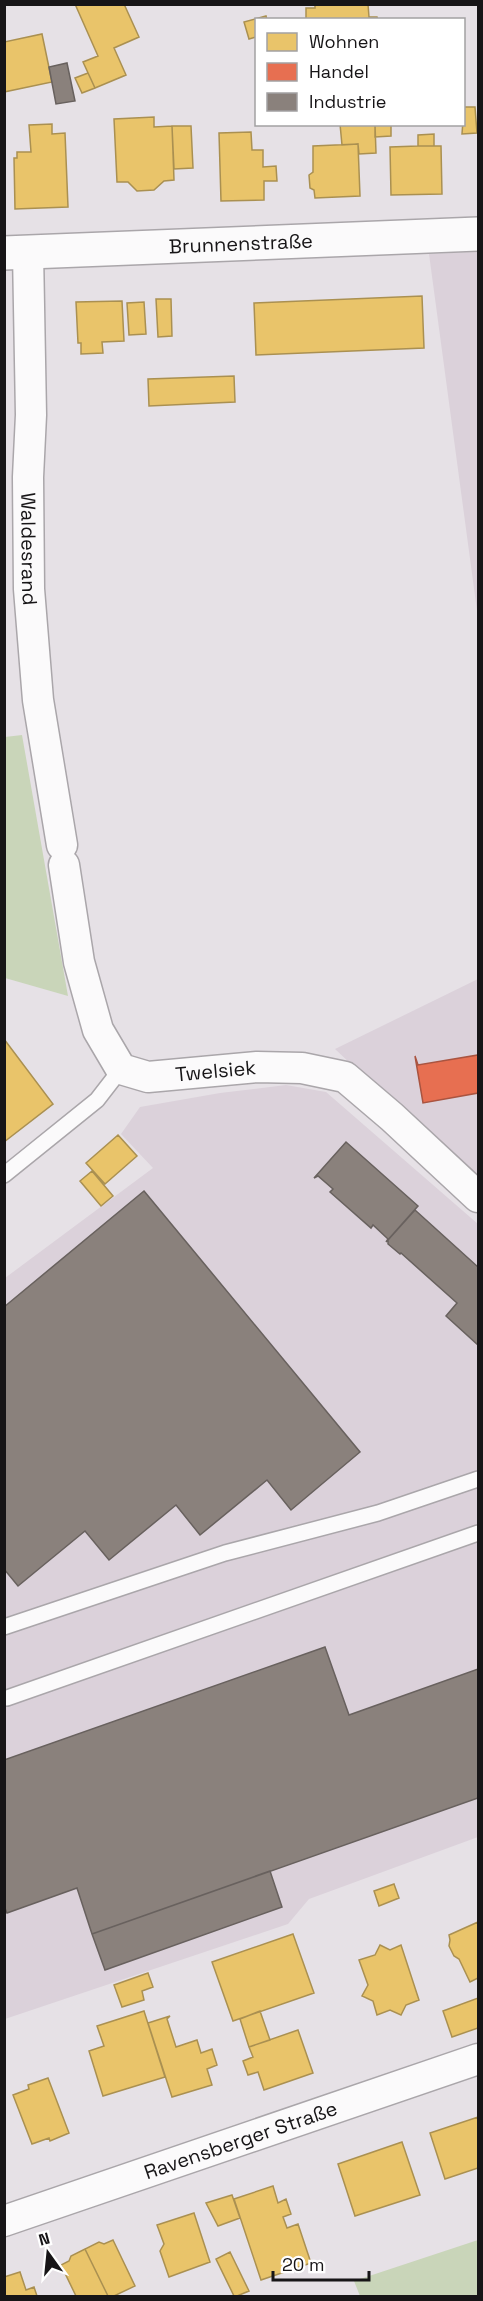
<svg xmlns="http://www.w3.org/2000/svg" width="483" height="2301" font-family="'Space Grotesk',sans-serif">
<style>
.built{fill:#dbd1da}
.green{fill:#c9d5b9}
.homes{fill:#e9c46a;stroke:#aa9051;stroke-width:1.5}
.shops{fill:#e76f51;stroke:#a95440;stroke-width:1.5}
.industry{fill:#8a817c;stroke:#68615e;stroke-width:1.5}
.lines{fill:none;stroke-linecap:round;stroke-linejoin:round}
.service-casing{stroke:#aaa6aa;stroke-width:18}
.minor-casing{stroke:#aaa6aa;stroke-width:33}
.tertiary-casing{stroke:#aaa6aa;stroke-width:36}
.service{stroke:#fbfafb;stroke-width:15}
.minor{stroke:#fbfafb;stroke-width:30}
.tertiary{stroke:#fbfafb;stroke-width:33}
.labels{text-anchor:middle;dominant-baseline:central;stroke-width:6;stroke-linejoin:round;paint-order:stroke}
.street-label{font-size:20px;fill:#171517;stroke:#fff}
</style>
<rect width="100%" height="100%" fill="#e6e1e6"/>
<path class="built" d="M478,252V618L429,254Z
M478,979V1184L335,1049Z
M286,1085L326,1092L478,1224V1837L309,1899L288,1924L5,2019V1278L153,1168L121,1134L140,1107L220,1093Z"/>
<path class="green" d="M22,735L68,996L5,978V737Z
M478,2240V2296H360L354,2281Z"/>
<path class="homes" d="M75,4H124L139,37L114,48L126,75L95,88L83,62L98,56Z
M315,4H368L369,17H377L378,20H306V8H315Z
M266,16L267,20H256V37L249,39L244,22Z
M42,34L52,82L4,92V42Z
M88,73L95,88L82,93L75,78Z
M464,107H475L477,133L462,134Z
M154,117V127L172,126L174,180L164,181L154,190L137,191L128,182H117L114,119Z
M52,124V134L65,133L68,207L15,209L14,158H17V152H31L29,125Z
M340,124H375L376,153L359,154L358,144L342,145Z
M375,124H391V136L375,137Z
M172,126H191L193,168L174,169Z
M251,132L252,150H263V167L276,166L277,181H264V200L221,201L219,133Z
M434,134V146H418V135Z
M358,144L360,196L315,198L314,190L310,188L309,175L313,172V146Z
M418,146H441L442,194L391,195L390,147Z
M422,296L424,348L256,355L254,303Z
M156,299H171L172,336L158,337Z
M122,301L124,341L102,342L103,353L81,354V343H78L76,302Z
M144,302L146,334L129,335L127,303Z
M234,376L235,402L149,406L148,379Z
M4,1039L53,1104L4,1142Z
M118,1135L137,1156L105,1184L86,1163Z
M92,1171L113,1196L101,1206L80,1181Z
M394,1884L399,1898L379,1906L374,1891Z
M478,1922V1978L470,1982L459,1959L454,1956L449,1946L450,1940L449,1935Z
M293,1934L314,1993L233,2021L212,1962Z
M380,1945L390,1950L401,1945L419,2000L406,2005L401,2015L390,2010L377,2015L373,2001L362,1996L368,1985L359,1960L375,1955Z
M148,1973L153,1987L142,1991L144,2000L122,2007L114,1985Z
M478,1998V2028L452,2037L443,2011Z
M144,2011L165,2077L103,2096L89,2051L104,2046L97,2026Z
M260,2011L270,2040L249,2047L240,2019Z
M170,2016L167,2019L176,2047L197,2040L201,2053L212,2049L217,2065L207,2069L212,2085L172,2097L148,2023Z
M298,2030L313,2073L264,2090L258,2072L248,2075L243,2061L253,2057L249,2047Z
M48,2078L69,2133L50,2141L49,2138L32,2144L13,2095L29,2089L28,2085Z
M478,2117V2168L445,2179L430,2133Z
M402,2142L420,2195L355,2216L338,2164Z
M273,2186L278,2203L286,2199L291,2214L283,2217L287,2228L298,2224L311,2263L261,2280L234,2199Z
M232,2195L240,2218L218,2226L206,2203Z
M194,2213L210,2262L169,2277L160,2251L164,2244L157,2225Z
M113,2240L135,2286L114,2296H108L85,2249L99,2242L104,2244Z
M85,2249L108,2296H76L61,2265L69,2261L71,2256Z
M230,2252L249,2291L237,2296H234L216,2259Z
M20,2272L26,2290L34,2287L37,2296H4V2277Z"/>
<path class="shops" d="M478,1055V1093L423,1103L415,1056L418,1065Z"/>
<path class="industry" d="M67,63L75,101L56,104L49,67Z
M346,1142L418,1206L386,1242L388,1239L373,1225L371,1228L330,1192L333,1189L318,1176L314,1178Z
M144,1191L360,1452L291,1510L267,1480L200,1535L176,1505L109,1560L85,1531L18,1586L4,1569V1307Z
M415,1210L478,1267V1345L446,1316L457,1303L401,1253L400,1254L388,1244V1240Z
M325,1647L349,1715L478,1669V1798L92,1934L77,1888L7,1913L4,1906V1760Z
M270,1871L282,1907L105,1970L92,1934Z"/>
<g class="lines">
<g class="service-casing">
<path id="service" d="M4,1175L97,1100L121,1069
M4,1627L225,1553L378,1513L478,1479
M7,1698L478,1533"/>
</g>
<g class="minor-casing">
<g id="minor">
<path id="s1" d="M28,252L31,415L28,477L29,589L38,700L62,845"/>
<path id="s2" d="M64,865L79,962L98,1030L121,1069L148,1077L257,1067L302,1068L345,1077L392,1117L478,1197"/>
<path id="s3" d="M4,2221L478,2059"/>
</g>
</g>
<g class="tertiary-casing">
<g id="tertiary">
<path id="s4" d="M4,253L478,234"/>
</g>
</g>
<use href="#service" class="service"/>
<use href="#minor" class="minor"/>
<use href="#tertiary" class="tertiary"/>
</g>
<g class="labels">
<g class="street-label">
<text stroke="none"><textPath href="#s4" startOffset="237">Brunnenstraße</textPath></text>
<text stroke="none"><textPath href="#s1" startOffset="297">Waldesrand</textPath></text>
<text stroke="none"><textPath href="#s2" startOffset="310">Twelsiek</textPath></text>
<text stroke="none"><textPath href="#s3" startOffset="250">Ravensberger Straße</textPath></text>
</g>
</g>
<rect width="483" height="2301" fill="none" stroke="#171517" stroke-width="12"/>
<rect x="255" y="18" width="210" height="108" fill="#ffffff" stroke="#a2a1a2" stroke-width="1.5"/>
<rect x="267" y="33" width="30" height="18" fill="#e9c46a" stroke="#a2a1a2" stroke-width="1.5"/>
<text x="309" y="48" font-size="18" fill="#171517">Wohnen</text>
<rect x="267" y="63" width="30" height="18" fill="#e76f51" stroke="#a2a1a2" stroke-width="1.5"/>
<text x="309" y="78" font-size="18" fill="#171517">Handel</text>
<rect x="267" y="93" width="30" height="18" fill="#8a817c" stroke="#a2a1a2" stroke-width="1.5"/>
<text x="309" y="108" font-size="18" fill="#171517">Industrie</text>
<g transform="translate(48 2253) rotate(345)" stroke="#ffffff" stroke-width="4.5" paint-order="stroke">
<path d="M0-4.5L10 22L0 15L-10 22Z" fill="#171517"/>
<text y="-9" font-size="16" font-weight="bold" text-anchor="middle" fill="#171517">N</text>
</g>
<path d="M273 2271v9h96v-9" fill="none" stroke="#171517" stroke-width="3"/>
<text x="282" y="2271" font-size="18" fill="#171517" stroke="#ffffff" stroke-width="4.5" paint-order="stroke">20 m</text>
</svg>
